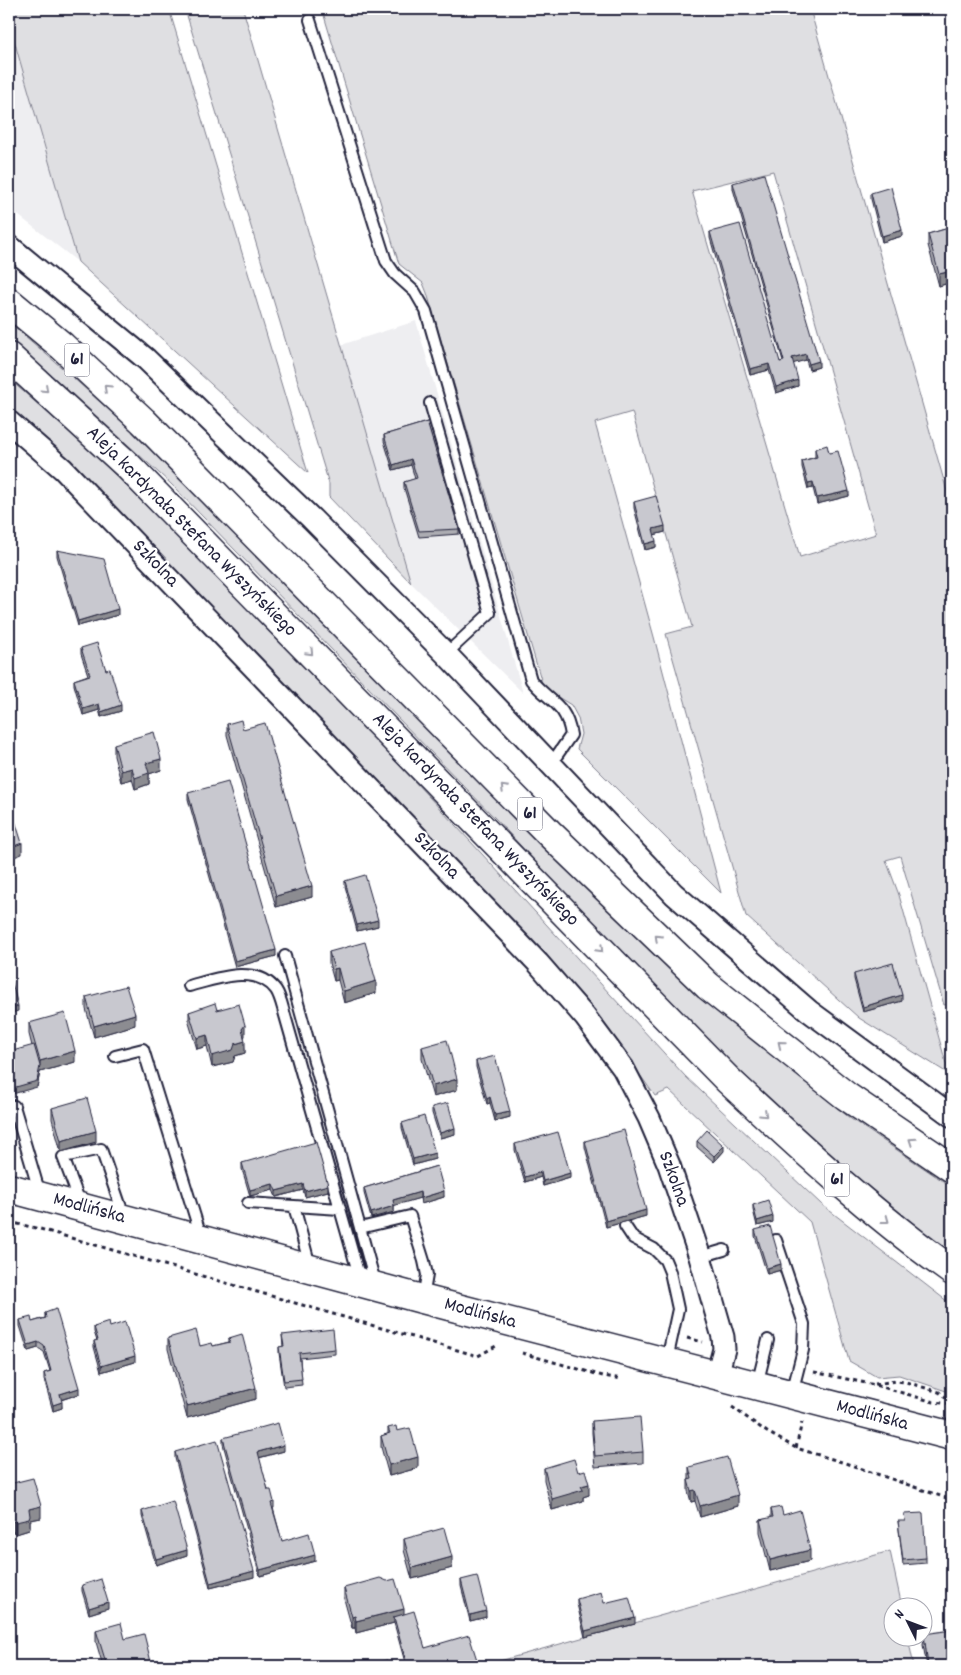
<svg xmlns="http://www.w3.org/2000/svg" width="961" height="1675" font-family="Dekko,sans-serif">
<style>
.built{fill:#eeeef1}
.green{fill:#dfdfe2;stroke:#80808e;fill-rule:evenodd}
.lines{fill:none;stroke-linecap:round;stroke-linejoin:round}
.service-casing{stroke:#22223b;stroke-width:14}
.minor-casing{stroke:#22223b;stroke-width:25}
.secondary-casing{stroke:#22223b;stroke-width:31}
.primary-casing{stroke:#22223b;stroke-width:31}
.path{stroke:#22223b;stroke-width:3;stroke-dasharray:4 4;stroke-linecap:butt}
.service{stroke:#fff;stroke-width:10}
.minor{stroke:#fff;stroke-width:21}
.secondary{stroke:#fff;stroke-width:28}
.primary{stroke:#fff;stroke-width:28}
.wall{fill:#acacb2;stroke:#22223b}
.shaded-wall{fill:#8c8c91;stroke:#22223b}
.building{fill:#c8c8cf;stroke:#22223b}
.oneway{stroke:#9c9ca7}
.labels{text-anchor:middle;dominant-baseline:central;stroke-width:4.5;stroke-linejoin:round;paint-order:stroke}
.shield{fill:#fff;stroke:#646476;stroke-width:1}
.shield-label{font-size:19px;font-weight:bold;fill:#22223b}
.street-label{font-size:20px;fill:#22223b;stroke:#fff}
</style>
<rect width="100%" height="100%" fill="#fff"/>
<filter id="ink" filterUnits="userSpaceOnUse"><feTurbulence type="fractalNoise" baseFrequency=".02" numOctaves="2"/><feDisplacementMap in="SourceGraphic" scale="10" xChannelSelector="R" yChannelSelector="G"/><feConvolveMatrix kernelMatrix="1 2 1 2 8 2 1 2 1" color-interpolation-filters="sRGB"/></filter>
<g filter="url(#ink)">
<path class="built" d="M9,23L78,262L9,208Z
M416,321L523,693L411,583L341,345Z"/>
<path class="green" d="M9,9H169L308,473L78,262L9,23Z
M185,9H243L411,583L329,497V484Z
M322,9H810L952,509V1003L944,1005L900,856L886,860L899,895L949,1074L859,1018L746,916L666,634L692,627L632,412L595,423L654,637L721,893L577,749L581,734L578,718L571,705L553,694L542,683L427,293L423,283L399,264ZM773,171L876,534L800,557L692,191Z
M9,322L69,374L183,477L291,585L505,808L625,927L737,1026L851,1119L952,1187V1253L924,1232L822,1148L713,1045L610,942L494,817L171,484L59,382L9,339Z
M9,379L89,449L286,644L471,842L685,1076L821,1204L952,1305V1395L949,1392L899,1375L877,1377L849,1361L810,1222L669,1090L655,1096L589,1003L267,664L70,466L9,411Z
M890,1551L902,1607L894,1608V1638H908L914,1666H482Z"/>
<g class="lines">
<g class="service-casing">
<path id="service" d="M310,20L386,261L395,274L415,292L426,311L531,680C549,702 566,703 571,735L551,764
M430,403L490,613L446,654
M285,956L375,1282
M189,986C215,979 256,963 276,990C280,996 282,1005 284,1012L360,1279
M115,1056L143,1049L201,1236
M9,1107L14,1106L40,1194
M248,1203L340,1209
M81,1205L63,1157L101,1149L124,1216
M294,1206L310,1266
M625,1226L633,1238L654,1249L665,1260L670,1272L678,1309L667,1360
M360,1228L410,1216L424,1261L427,1275L423,1298
M776,1240L804,1324L803,1350L792,1393
M700,1257L724,1250
M757,1385L768,1340"/>
</g>
<g class="minor-casing">
<path id="minor" d="M9,246L146,359L312,519L446,654L674,894L809,1011L952,1116
M9,422L63,469L538,963L585,1017L623,1068L649,1118L669,1165L700,1257L723,1337L724,1349L717,1375"/>
</g>
<g class="secondary-casing">
<path id="secondary" d="M9,1188L422,1299L952,1436"/>
</g>
<g class="primary-casing">
<path id="primary" d="M9,302L62,346L143,421L549,833L708,986L846,1096L952,1168
M9,357L127,465L728,1080C800,1147 872,1214 952,1271"/>
</g>
<path class="path" d="M9,1222L40,1229L478,1356L496,1346
M687,1338L703,1342
M522,1353L603,1376L622,1379
M814,1372L875,1385L934,1402L952,1404
M875,1384L896,1381L906,1382L939,1392L952,1402
M732,1407L767,1432L796,1448L845,1463L952,1500
M796,1448L802,1422"/>
<use href="#service" class="service"/>
<use href="#minor" class="minor"/>
<use href="#secondary" class="secondary"/>
<use href="#primary" class="primary"/>
</g>
<path class="wall" d="M952,97V114L949,103V98Z
M733,183L819,367L809,370L806,360L793,363L798,386L776,393L769,370L750,375L710,238V232L780,362L783,361L733,189Z
M871,193L902,236L882,242L871,199Z
M952,227V282L939,286L928,245V234Z
M427,422L459,529V534L419,537L404,488V482L415,479L411,465L393,470L384,441V435Z
M815,449L829,453L849,496L817,504L813,488L808,489L802,467V461L815,457Z
M634,502L665,532L654,535L656,547L645,550L634,508Z
M57,550L118,615L78,626L57,556Z
M81,648L106,670L121,711L101,717L99,710L83,715L74,685V680L88,675L81,654Z
M227,724L243,729L312,897L276,907L227,735Z
M114,744L161,770L149,774V784L135,789L132,779L121,782L114,756Z
M188,793L276,956L235,967L188,799Z
M345,881L378,926L357,931L345,886Z
M329,952L376,993L344,1003L338,980L334,981L329,963Z
M854,974L902,1001L863,1012L854,979Z
M86,997L135,1025L94,1037L86,1009Z
M217,1010L245,1036L244,1037L245,1053L235,1056L233,1062L212,1067L207,1046L197,1049L189,1023V1012Z
M29,1023L75,1062L40,1072L37,1087L32,1046L29,1034Z
M422,1047L457,1090L433,1097L422,1059Z
M476,1061L510,1117L495,1121L490,1103L487,1104L476,1067Z
M432,1107L455,1134L440,1138L432,1113Z
M52,1108L96,1142L61,1152L52,1119Z
M402,1123L435,1159L413,1165L402,1128Z
M585,1141L646,1216L606,1227L585,1147Z
M697,1141L724,1151L714,1162L697,1147Z
M515,1144L570,1178L543,1186L541,1177L525,1182L515,1150Z
M242,1163L328,1191L305,1197L303,1190L276,1197L273,1190L250,1196L242,1169Z
M437,1166L444,1197L421,1204L420,1198L394,1205V1212L371,1218L364,1193V1188Z
M753,1205L773,1222L757,1226L753,1210Z
M755,1230L781,1270L767,1274L755,1236Z
M45,1313L79,1394L61,1400L62,1408L53,1411L44,1379V1373L50,1371L44,1352L38,1348L28,1351L20,1326V1320L32,1322L45,1318Z
M94,1327H110L135,1362L101,1372L94,1347V1341H97L94,1332Z
M282,1335L335,1349V1354L300,1358L302,1385L284,1387L279,1353V1347H283Z
M168,1338L200,1346H213L229,1342V1338L256,1399L187,1418L168,1349Z
M592,1421L643,1452V1463L595,1467L592,1433Z
M388,1428L397,1431L418,1468L389,1476L381,1447V1436L388,1434Z
M223,1438L284,1451L259,1458L268,1490L274,1502V1508H273L282,1541L315,1561L260,1576L223,1444Z
M175,1452L254,1577L210,1588L175,1458Z
M689,1467L738,1506L700,1517L695,1501L691,1502L688,1491V1480H689Z
M544,1468L578,1472L589,1495L583,1497V1501L552,1510L544,1480Z
M9,1484L41,1518L30,1520V1527L29,1530L16,1534L14,1532L9,1533Z
M771,1509L783,1515L810,1561L770,1571L760,1532V1520L771,1518Z
M142,1511L187,1555L156,1565L142,1516Z
M898,1521L926,1558V1563L903,1565Z
M404,1539L452,1568L412,1579L404,1550Z
M461,1580L486,1617L470,1621L461,1586Z
M82,1585L108,1608L89,1614L82,1591Z
M344,1588L404,1614L425,1648L477,1666H406L394,1623L356,1633L355,1628H352L344,1599Z
M577,1599L635,1624L585,1637L577,1604Z
M96,1630L125,1639L152,1666H103L96,1642Z
M924,1634L952,1666H927L923,1645Z"/>
<path class="shaded-wall" d="M902,230V236L882,242V236Z
M952,271V282L939,286V274Z
M806,354V360L792,364V358Z
M819,361V367L809,370V364Z
M769,364V370L750,375V369Z
M798,380V386L776,393V387Z
M411,459V465L393,470V465Z
M813,482V488L808,489V483Z
M849,491V496L817,504V498Z
M665,526V532L653,535V529Z
M656,541V547L645,550V544Z
M118,609V615L78,626V621Z
M99,704V710L83,715V709Z
M121,705V711L101,717V712Z
M161,759V770L149,774V784L135,789V778L146,763Z
M132,768V779L121,782V771Z
M22,843V854L9,859V848Z
M312,886V897L276,907V896Z
M378,920V926L357,931V925Z
M276,950V956L235,967V961Z
M338,968V980L334,981V969Z
M376,981V993L344,1003V991Z
M902,995V1001L863,1012V1007Z
M18,1006V1011L9,1014V1008Z
M135,1014V1025L94,1037V1026Z
M245,1025V1036L242,1040V1029Z
M207,1035V1046L197,1049V1038Z
M245,1041V1053L235,1056L233,1062L212,1067V1056L235,1044Z
M75,1051V1062L40,1072L37,1087L9,1095V1089L40,1066V1061Z
M457,1079V1090L433,1097V1086Z
M490,1097V1103L487,1104V1099Z
M510,1112V1117L495,1121V1115Z
M455,1128V1134L440,1138V1133Z
M96,1131V1142L61,1152V1141Z
M724,1146V1151L714,1162V1156Z
M435,1153V1159L413,1165V1159Z
M541,1172V1177L525,1182V1177Z
M570,1173V1178L543,1186V1181Z
M273,1184V1190L250,1196V1190Z
M303,1184V1190L276,1197V1191Z
M328,1185V1191L305,1197V1191Z
M444,1191V1197L421,1204V1198Z
M420,1192V1198L393,1206V1200Z
M394,1206V1212L371,1218V1213Z
M646,1210V1216L606,1227V1221Z
M773,1216V1222L757,1226V1221Z
M781,1264V1270L767,1274V1268Z
M38,1342V1348L28,1351V1345Z
M135,1356V1362L101,1372V1366Z
M79,1388V1394L60,1400V1394Z
M256,1388V1399L187,1418V1406Z
M62,1402V1408L53,1411V1405Z
M284,1445V1451L258,1458V1452Z
M418,1457V1468L389,1476V1465Z
M589,1484V1495L583,1497V1501L552,1510V1499L581,1486Z
M695,1490V1501L691,1502V1491Z
M738,1495V1506L700,1517V1506Z
M41,1506V1518L30,1520V1527L29,1530L16,1534V1522L29,1509Z
M14,1521V1532L9,1533V1522Z
M187,1550V1555L156,1565V1559Z
M810,1550V1561L770,1571V1560Z
M315,1555V1561L260,1576V1570Z
M452,1557V1568L412,1579V1568Z
M254,1571V1577L210,1588V1583Z
M108,1602V1608L89,1614V1608Z
M404,1609V1620L394,1617V1623L356,1633V1621Z
M486,1611V1617L470,1621V1615Z
M355,1616V1628H352V1617Z
M635,1618V1624L585,1637V1631Z
M477,1660V1666H457Z"/>
<path class="building" d="M952,97V108L949,98Z
M764,174L819,361L809,364L806,354L792,358L798,380L776,387L769,364L750,369L710,232L740,224L780,362L784,361L733,183Z
M891,187L902,230L882,236L871,193Z
M952,227V271L939,274L928,234Z
M427,422L459,529L419,531L404,482L417,478L411,459L393,465L384,435Z
M827,445L829,453L838,451L849,491L817,498L813,482L808,483L802,461L817,457L815,449Z
M656,496L665,526L653,529L656,541L645,544L634,502Z
M57,550L104,559L118,609L78,621Z
M97,643L106,670L110,669L121,705L101,712L99,704L83,709L74,680L90,675L81,648Z
M241,720L243,729L265,723L312,886L276,896L227,724Z
M154,732L161,759L146,763L149,773L135,778L132,768L121,771L114,744Z
M228,782L276,950L235,961L188,793Z
M12,811L22,843L9,848V812Z
M365,875L378,920L357,925L345,881Z
M365,942L376,981L344,991L338,968L334,969L329,952Z
M893,963L902,995L863,1007L854,974Z
M9,971L18,1006L9,1008Z
M126,986L135,1014L94,1026L86,997Z
M215,1003L217,1010L239,1004L245,1025L242,1029L245,1041L235,1044L233,1050L212,1056L207,1035L197,1038L189,1012Z
M65,1013L75,1051L40,1061L29,1023Z
M447,1040L457,1079L433,1086L422,1047Z
M34,1045L40,1066L37,1081L9,1089V1052Z
M495,1056L510,1112L495,1115L490,1097L487,1099L476,1061Z
M87,1098L96,1131L61,1141L52,1108Z
M448,1103L455,1128L440,1133L432,1107Z
M424,1116L435,1153L413,1159L402,1123Z
M624,1130L646,1210L606,1221L585,1141Z
M707,1130L724,1146L714,1156L697,1141Z
M558,1132L570,1173L543,1181L541,1172L525,1177L515,1144Z
M316,1142L328,1185L305,1191L303,1184L276,1191L273,1184L250,1190L242,1163Z
M437,1166L444,1191L421,1198L420,1192L393,1200L394,1206L371,1213L364,1188Z
M768,1200L773,1216L757,1221L753,1205Z
M770,1226L781,1264L767,1268L755,1230Z
M56,1309L79,1388L60,1394L62,1402L53,1405L44,1373L51,1371L44,1346L38,1342L28,1345L20,1320L31,1317L32,1322L46,1318L45,1313Z
M109,1322L110,1327L125,1322L135,1356L101,1366L94,1341L98,1340L94,1327Z
M333,1329L335,1349L299,1353L302,1379L284,1381L279,1347L284,1346L282,1335Z
M196,1330L200,1346L212,1343L213,1346L230,1342L229,1338L242,1334L256,1388L187,1406L168,1338Z
M640,1417L643,1452L595,1456L592,1421Z
M278,1423L284,1445L258,1452L268,1490H271L274,1502L271,1503L282,1541L309,1533L315,1555L260,1570L223,1438Z
M396,1426L397,1431L410,1428L418,1457L389,1465L381,1436L390,1433L388,1428Z
M217,1440L254,1571L210,1583L175,1452Z
M727,1457L738,1495L700,1506L695,1490L691,1491L688,1480L692,1479L689,1467Z
M574,1459L578,1472L585,1470L589,1484L581,1486L583,1490L552,1499L544,1468Z
M33,1478L41,1506L29,1509L30,1516L29,1519L16,1522L14,1521L9,1522V1484Z
M173,1501L187,1550L156,1559L142,1511Z
M781,1507L783,1515L800,1510L810,1550L770,1560L760,1520L773,1517L771,1509Z
M923,1513L926,1558L903,1560L898,1521H905L904,1514Z
M444,1528L452,1557L412,1568L404,1539Z
M477,1576L486,1611L470,1615L461,1580Z
M380,1578L387,1581L395,1579L404,1609L356,1621L355,1616L352,1617L344,1588Z
M101,1579L108,1602L89,1608L82,1585Z
M601,1592L604,1603L629,1597L635,1618L585,1631L577,1599Z
M414,1611L425,1648L469,1635L477,1660L457,1666H407L394,1617Z
M121,1623L125,1639L144,1634L152,1666H113V1665L107,1666L96,1630Z
M952,1630V1666H928L924,1634Z
M387,1660L389,1666H363Z"/>
<defs><path id="oneway-chevron" d="M-2-3.5L2.5 0L-2 3.5" fill="none" stroke-width="1.6" stroke-linecap="round" stroke-linejoin="round" transform="scale(1.25)"/></defs>
<g class="oneway">
<use href="#oneway-chevron" transform="translate(107 388) rotate(-137)"/>
<use href="#oneway-chevron" transform="translate(45 389) rotate(43)"/>
<use href="#oneway-chevron" transform="translate(310 652) rotate(46)"/>
<use href="#oneway-chevron" transform="translate(504 788) rotate(-135)"/>
<use href="#oneway-chevron" transform="translate(658 938) rotate(-136)"/>
<use href="#oneway-chevron" transform="translate(600 949) rotate(46)"/>
<use href="#oneway-chevron" transform="translate(781 1044) rotate(-141)"/>
<use href="#oneway-chevron" transform="translate(764 1114) rotate(43)"/>
<use href="#oneway-chevron" transform="translate(912 1141) rotate(-146)"/>
<use href="#oneway-chevron" transform="translate(886 1220) rotate(37)"/>
</g>
</g>
<g class="labels">
<g class="shield">
<rect x="64.5" y="343.5" width="25" height="33" rx="4"/>
<rect x="517.5" y="797.5" width="25" height="33" rx="4"/>
<rect x="824.5" y="1163.5" width="25" height="33" rx="4"/>
</g>
<g class="shield-label">
<text x="77" y="360">61</text>
<text x="530" y="814">61</text>
<text x="837" y="1180">61</text>
</g>
<g class="street-label">
<text transform="translate(191 532) rotate(45)">Aleja kardynała Stefana Wyszyńskiego</text>
<text transform="translate(155 564) rotate(46)">Szkolna</text>
<text transform="translate(475 820) rotate(46)">Aleja kardynała Stefana Wyszyńskiego</text>
<text transform="translate(436 856) rotate(46)">Szkolna</text>
<text transform="translate(673 1179) rotate(70)">Szkolna</text>
<text transform="translate(89 1209) rotate(15)">Modlińska</text>
<text transform="translate(480 1314) rotate(15)">Modlińska</text>
<text transform="translate(872 1416) rotate(15)">Modlińska</text>
</g>
</g>
<rect width="961" height="1675" fill="none" stroke="#fff" stroke-width="30"/>
<rect x="15" y="15" width="931" height="1645" fill="none" stroke="#22223b" stroke-width="2" filter="url(#ink)"/>
<g transform="translate(908 1622) rotate(312)"><circle r="24" fill="#ffffff" stroke="#a7a7b1"/>
<path d="M0-4L9 19L0 12L-9 19Z" fill="#22223b"/>
<text y="-8" font-size="14" font-weight="bold" text-anchor="middle" fill="#22223b">N</text>
</g>
</svg>
